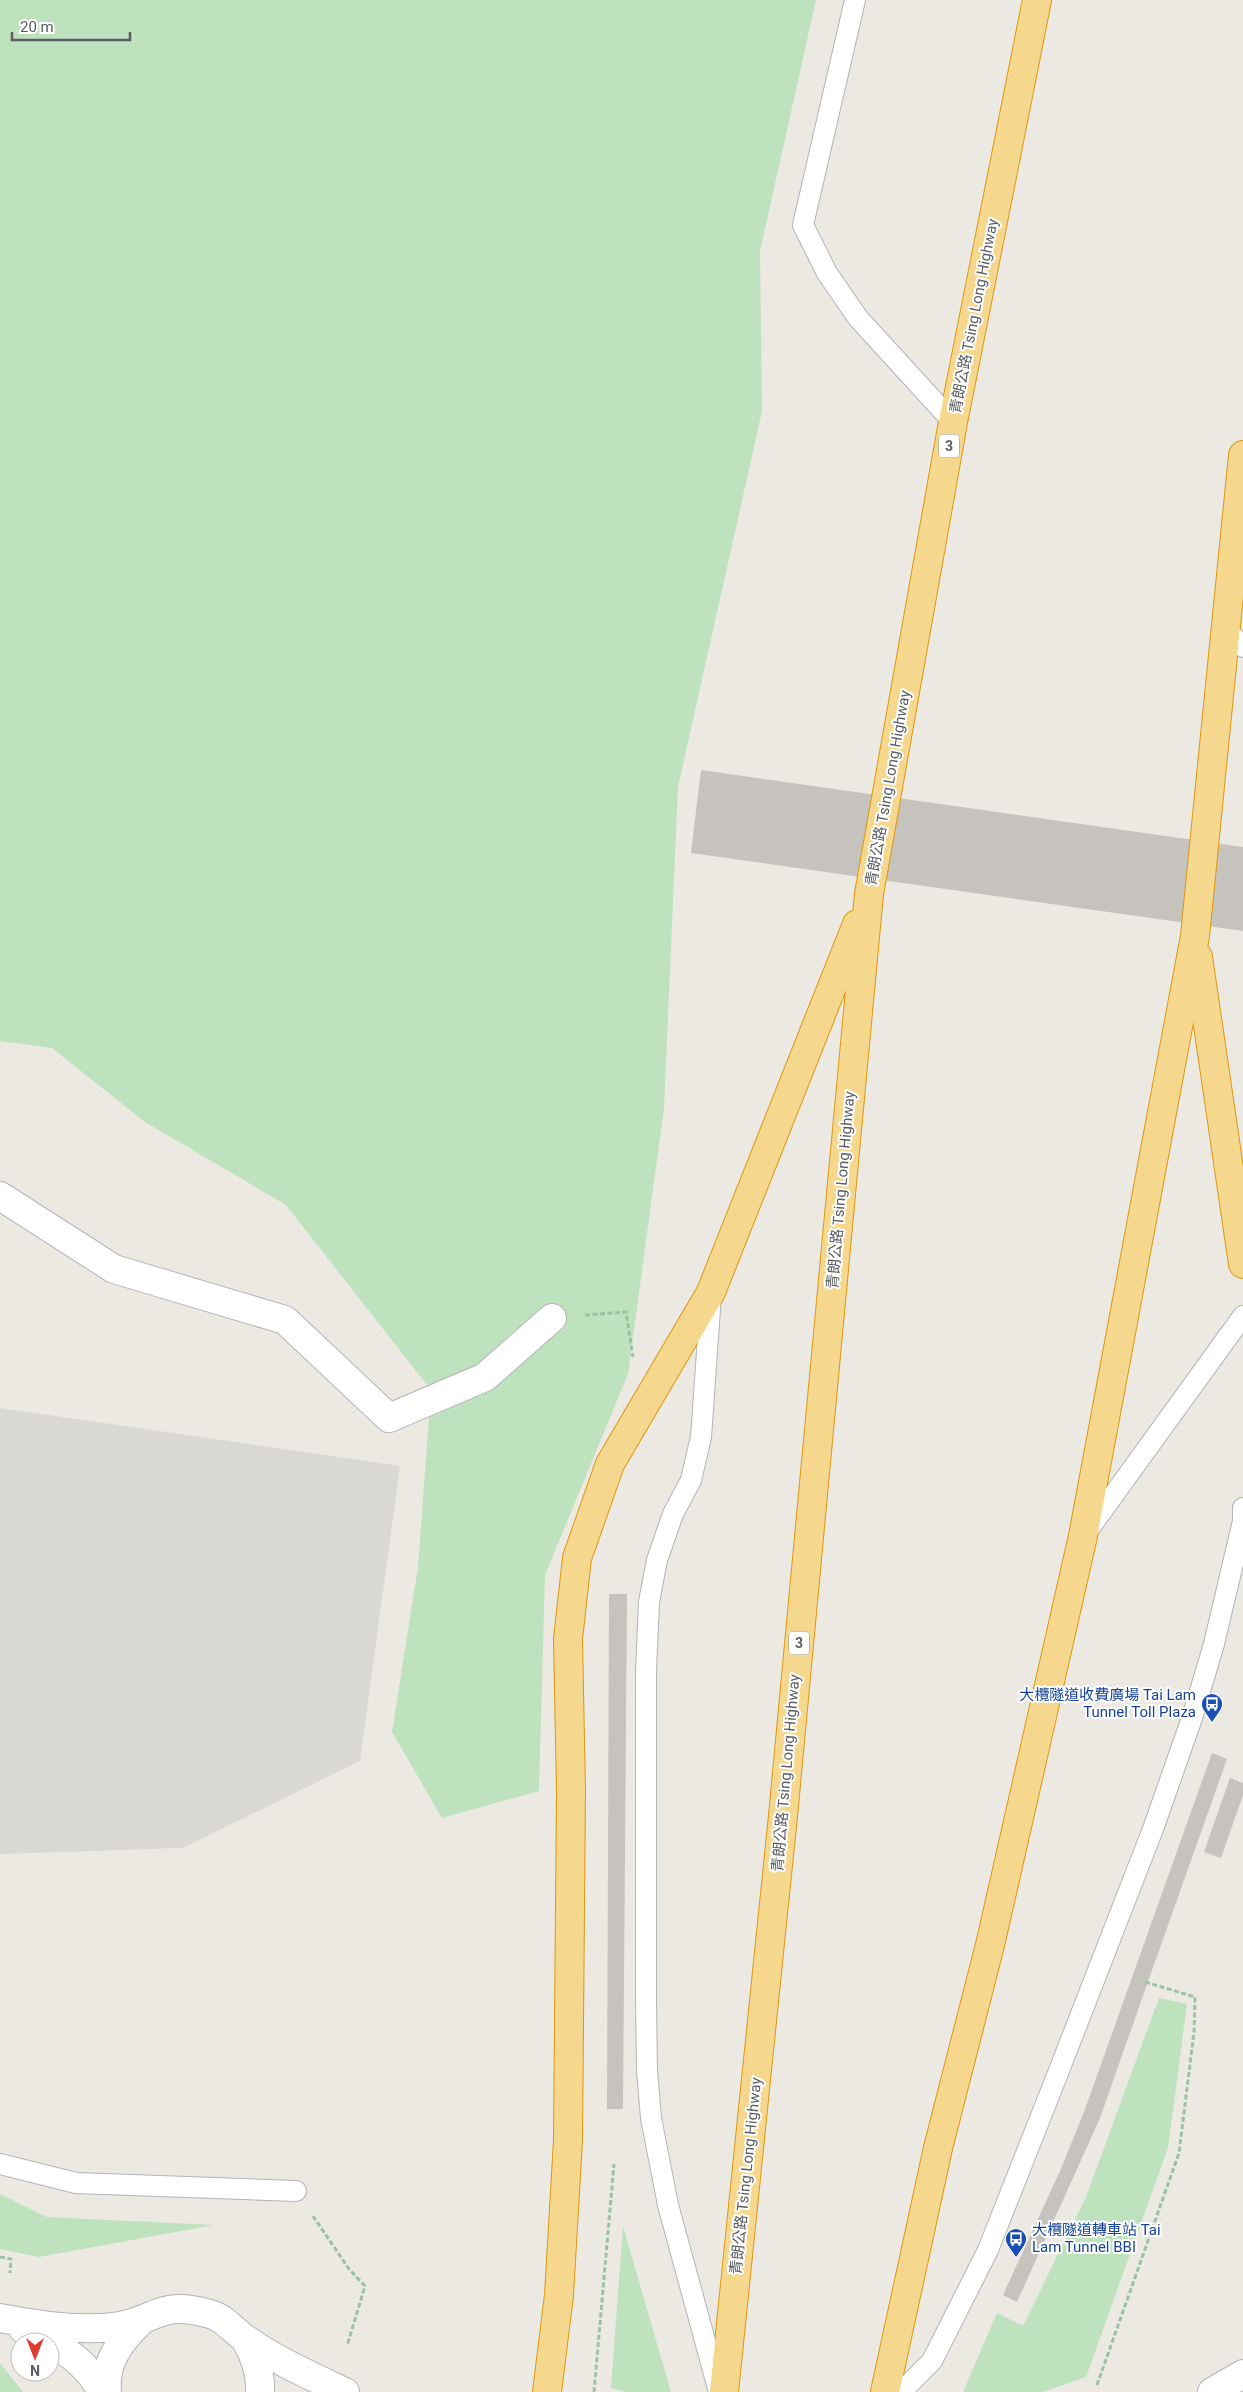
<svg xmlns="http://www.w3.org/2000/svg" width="1243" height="2392" font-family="Roboto,'Noto Sans TC',sans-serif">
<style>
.industrial{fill:#dad8d3}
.green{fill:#bfe2be}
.building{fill:#c6c3be}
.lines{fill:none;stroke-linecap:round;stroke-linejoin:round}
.lane-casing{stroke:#b2b4b8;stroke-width:22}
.street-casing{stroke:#b2b4b8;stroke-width:30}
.secondary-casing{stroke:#b0b4b8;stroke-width:30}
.highway-casing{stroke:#dd970f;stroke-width:30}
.path{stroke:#99c2a3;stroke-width:3;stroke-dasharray:5 2.5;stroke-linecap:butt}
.lane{stroke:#fff;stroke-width:20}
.street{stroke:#fff;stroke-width:28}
.secondary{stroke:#fff;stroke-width:28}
.highway{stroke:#f5d88e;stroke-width:28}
.labels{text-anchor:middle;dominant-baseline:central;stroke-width:4;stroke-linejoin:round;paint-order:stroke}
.shield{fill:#fff;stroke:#8b8e90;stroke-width:1}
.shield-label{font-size:14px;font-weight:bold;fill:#595d61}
.street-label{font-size:15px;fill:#595d61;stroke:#fff}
.transit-label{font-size:15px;fill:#164399;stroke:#fff;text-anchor:end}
</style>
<rect width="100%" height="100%" fill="#ebe9e1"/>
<path class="industrial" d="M0,1408L400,1466L360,1761L183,1848L0,1854Z"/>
<path class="green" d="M0,0H816L760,251L762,411L678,787L664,1108L628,1374L545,1575L539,1791L442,1818L392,1732L418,1567L431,1390L286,1205L145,1122L52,1048L0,1041Z
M1159,1998L1187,2004L1168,2148L1086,2377L1043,2392H963L997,2313L1023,2326L1086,2197Z
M0,2194L47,2217L214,2225L39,2257L0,2249Z
M623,2226L671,2392H626L611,2388Z
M0,2363L23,2392H0Z"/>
<path class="building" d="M701,770L1243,847V931L691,853Z
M609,1594H627L623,2109H607Z
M1212,1753L1227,1759L1144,1993L1100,2118L1017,2302L1003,2295L1060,2171L1084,2112Z
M1230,1778L1243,1783V1795L1221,1858L1204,1852Z"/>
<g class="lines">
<g class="lane-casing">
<path id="lane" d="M855,0L803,225L827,273L858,318L953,422
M1226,629L1243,647
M711,1295L701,1437L691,1480L673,1514L657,1560L649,1602L646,1671V2001L647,2070L651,2118L668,2205L719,2392
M1086,1533L1243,1316
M0,2164L76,2183L296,2191
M901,2392L932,2361L988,2250L1060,2068L1153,1829L1192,1718L1214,1644L1243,1521V1508"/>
</g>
<g class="street-casing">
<path id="street" d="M0,1196L114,1269L285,1320L389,1418L485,1377L552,1318"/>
</g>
<g class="secondary-casing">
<path id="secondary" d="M0,2318C38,2325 75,2331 114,2327C133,2325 144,2318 161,2312C175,2307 192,2309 206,2313C224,2316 233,2331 247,2340C277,2361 311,2376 345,2392
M23,2329C55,2342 86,2360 102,2392
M245,2339C255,2356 261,2372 260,2392
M107,2392C104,2363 120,2341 140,2322
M1212,2392L1243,2374"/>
</g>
<g class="highway-casing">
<path id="highway" d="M1198,957L1243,1264
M547,2392L559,2295L568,2140L571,1791L568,1639L577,1558L610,1464L711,1292L857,924
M724,2392L783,1816L869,894L953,422L1037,0
M885,2392L938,2148L990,1945L1083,1536L1195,936L1243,455"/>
</g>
<path class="path" d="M585,1315L626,1312L633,1357
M313,2216L349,2269L365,2286L347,2346
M0,2257L11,2259L10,2273
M1097,2385L1179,2153L1194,2032L1195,1997L1142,1981
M594,2392L614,2164"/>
<use href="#lane" class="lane"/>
<use href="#street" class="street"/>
<use href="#secondary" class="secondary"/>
<use href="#highway" class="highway"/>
</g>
<defs>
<g id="bus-pin" transform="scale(1.125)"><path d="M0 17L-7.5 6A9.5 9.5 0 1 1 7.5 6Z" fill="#1a4fb4" stroke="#fff"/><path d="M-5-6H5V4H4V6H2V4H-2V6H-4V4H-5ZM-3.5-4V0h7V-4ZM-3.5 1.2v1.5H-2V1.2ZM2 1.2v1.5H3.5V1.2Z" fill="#fff"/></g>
</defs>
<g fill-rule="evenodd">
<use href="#bus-pin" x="1212" y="1704"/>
<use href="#bus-pin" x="1016" y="2239"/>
</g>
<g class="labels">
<g class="shield">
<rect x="939" y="434.5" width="20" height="23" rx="4"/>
<rect x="789" y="1631.5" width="20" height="23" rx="4"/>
</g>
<g class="shield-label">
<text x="949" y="446">3</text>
<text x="799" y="1643">3</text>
</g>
<g class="street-label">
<text transform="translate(974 316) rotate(-79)">青朗公路 Tsing Long Highway</text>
<text transform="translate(888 788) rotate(-80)">青朗公路 Tsing Long Highway</text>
<text transform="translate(841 1190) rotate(-85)">青朗公路 Tsing Long Highway</text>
<text transform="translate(786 1773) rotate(-85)">青朗公路 Tsing Long Highway</text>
<text transform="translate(746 2176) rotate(-84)">青朗公路 Tsing Long Highway</text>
</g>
<g class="transit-label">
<text x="1196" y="1695">大欖隧道收費廣場 Tai Lam<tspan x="1196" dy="17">Tunnel Toll Plaza</tspan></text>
<text x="1032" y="2230" text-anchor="start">大欖隧道轉車站 Tai<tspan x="1032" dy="17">Lam Tunnel BBI</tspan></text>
</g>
</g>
<g transform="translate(35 2357) rotate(180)"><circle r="24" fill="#ffffff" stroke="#bdbec0"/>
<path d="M0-4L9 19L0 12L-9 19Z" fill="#dc3e36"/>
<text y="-8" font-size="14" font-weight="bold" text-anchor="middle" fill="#595d61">N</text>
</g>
<path d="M12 32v8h118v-8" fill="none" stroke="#595d61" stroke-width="2.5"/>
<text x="20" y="32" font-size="15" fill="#595d61" stroke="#ffffff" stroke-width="4" paint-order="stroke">20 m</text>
</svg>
